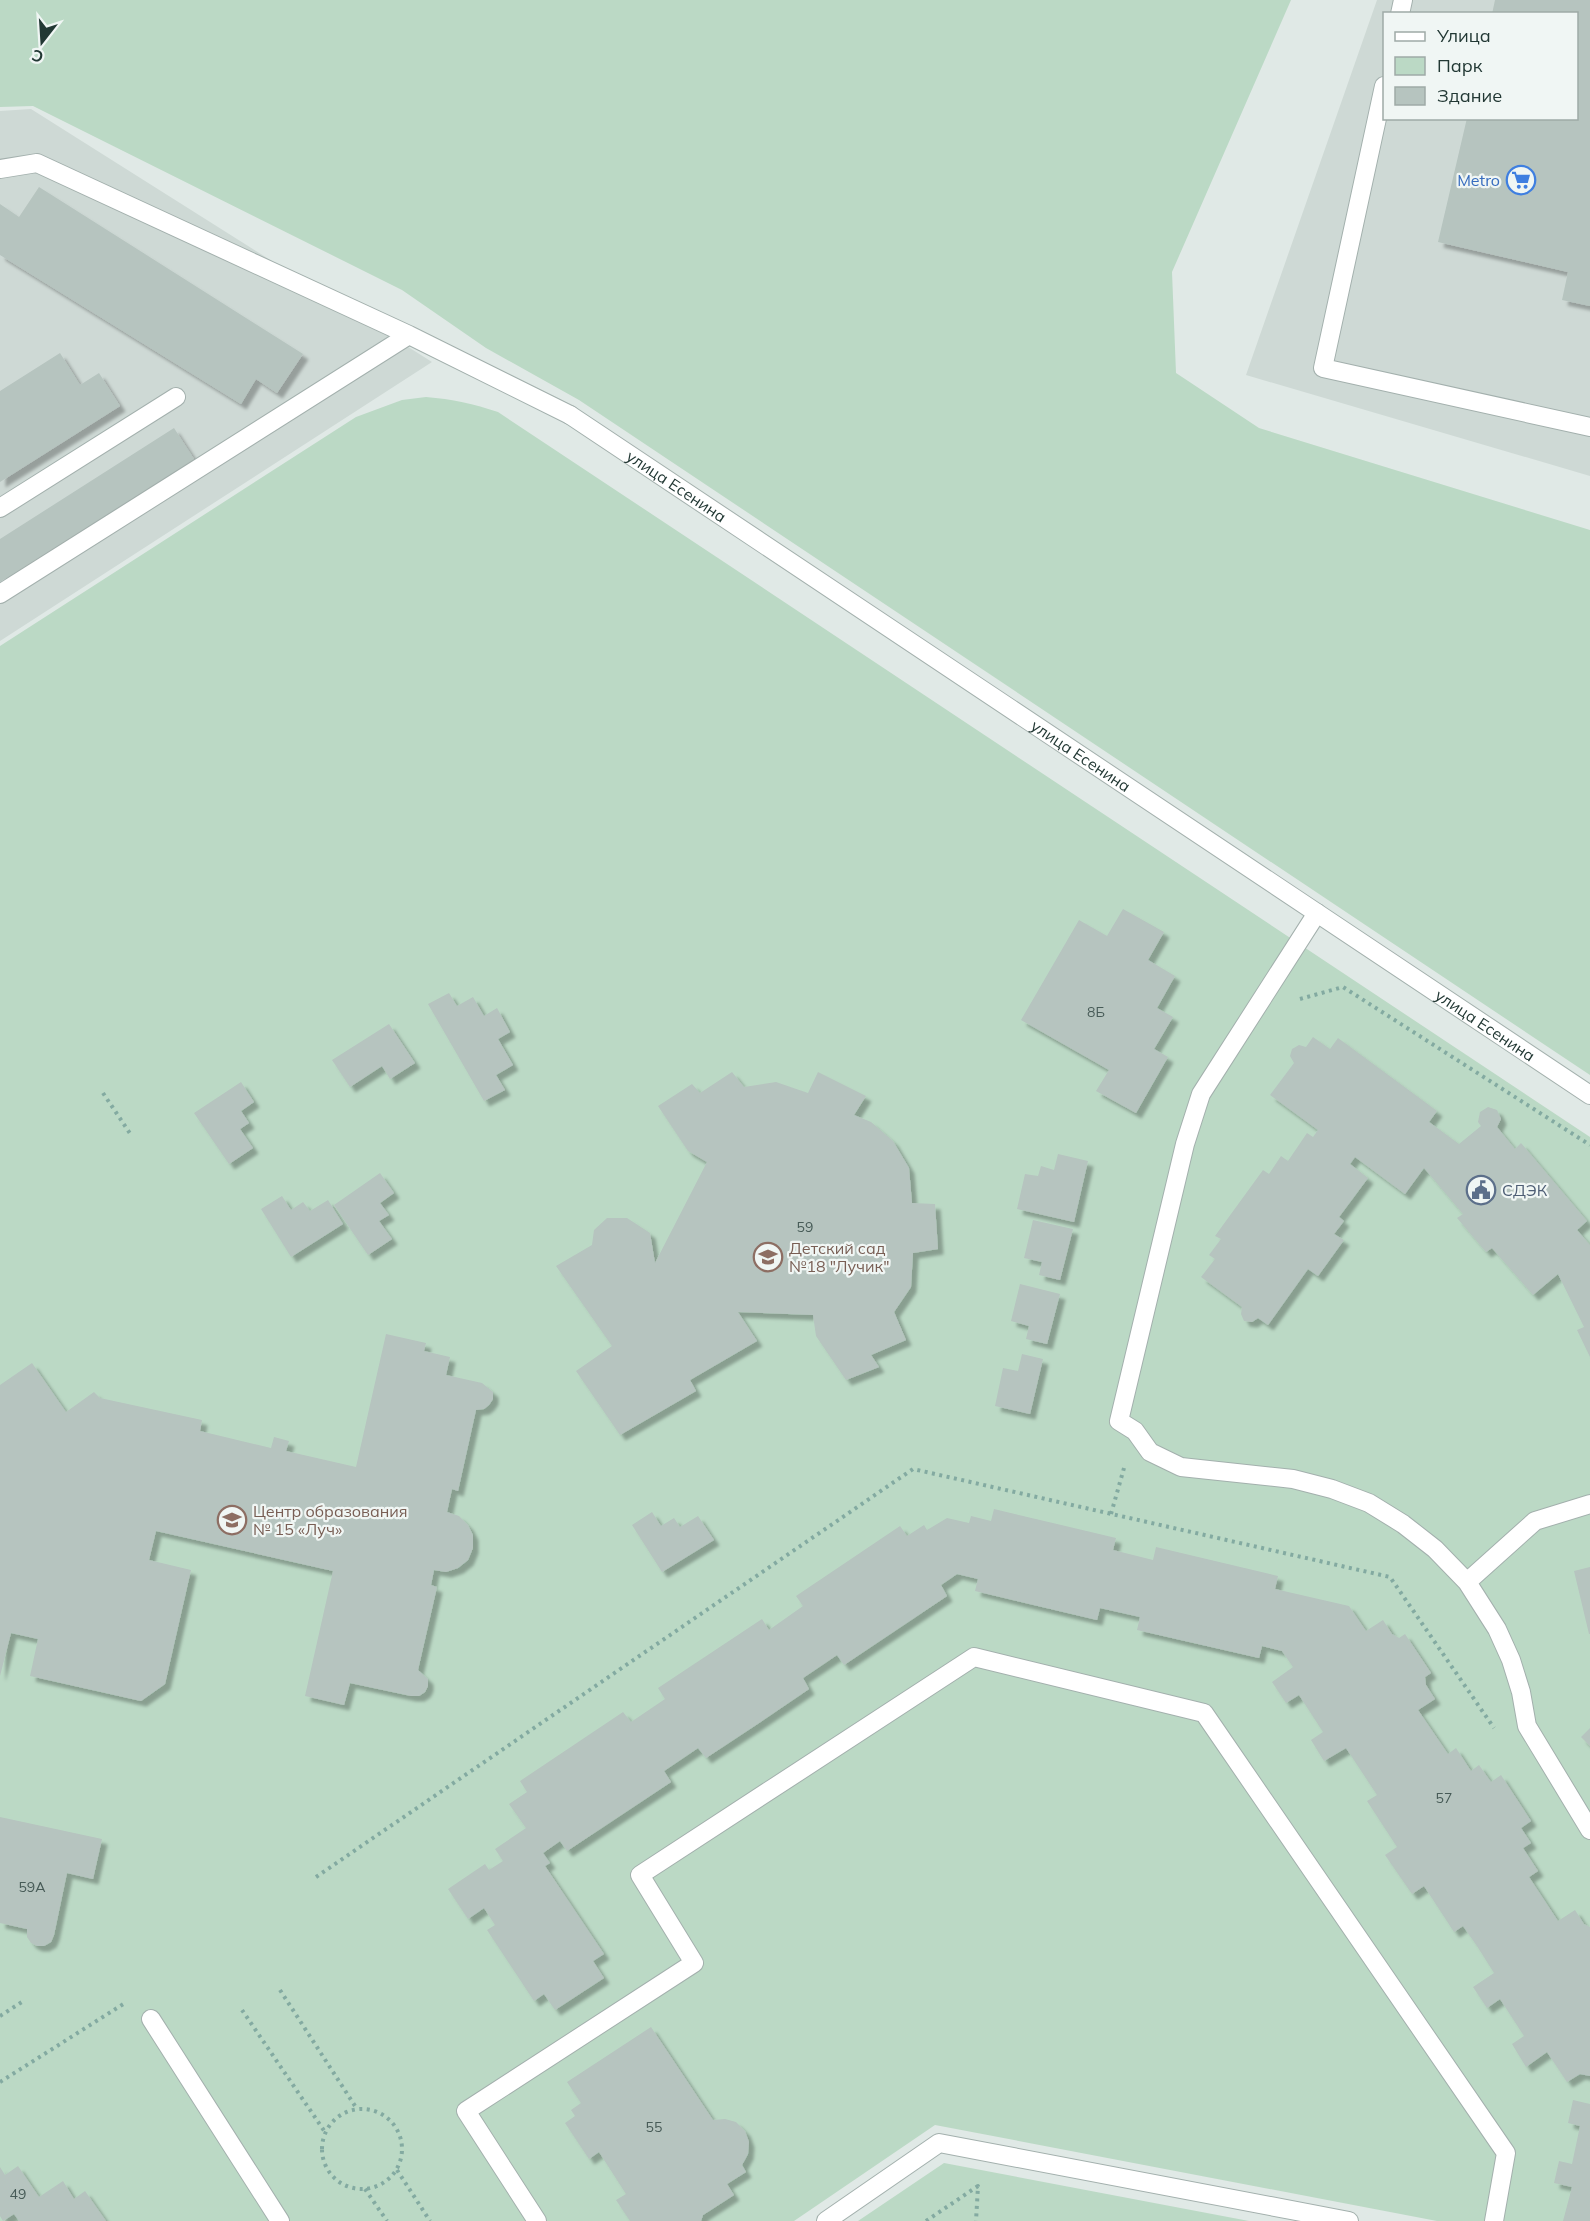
<svg xmlns="http://www.w3.org/2000/svg" width="1590" height="2221" font-family="Mulish,sans-serif">
<style>
.built{fill:#ced9d5;fill-rule:evenodd}
.green{fill:#bbd9c5}
.building{fill:#b6c4bf;filter:url(#shadow)}
.lines{fill:none;stroke-linecap:round;stroke-linejoin:round}
.service-casing{stroke:#a3b0ad;stroke-width:20}
.minor-casing{stroke:#a3b0ad;stroke-width:20}
.path{stroke:#83aaa1;stroke-width:4;stroke-dasharray:3 4.5;stroke-linecap:butt}
.service{stroke:#fff;stroke-width:18}
.minor{stroke:#fff;stroke-width:18}
.labels{text-anchor:middle;dominant-baseline:central;stroke-width:4.5;stroke-linejoin:round;paint-order:stroke}
.number-label{font-size:14px;fill:#475b57}
.shop-label{font-size:16px;fill:#366cbe;stroke:#f0f6f4;text-anchor:end}
.street-label{font-size:16px;fill:#223834;stroke:#f0f6f4}
.service-label{font-size:16px;fill:#4e5e75;stroke:#f0f6f4;text-anchor:start}
.education-label{font-size:16px;fill:#785e54;stroke:#f0f6f4;text-anchor:start}
</style>
<defs>
<filter id="shadow"><feDropShadow dx="5.5" dy="5.5" stdDeviation="1.5" flood-color="#0004"/></filter>
</defs>
<rect width="100%" height="100%" fill="#e0e9e6"/>
<path class="built" d="M1377,0H1590V476L1246,375ZM1384,14H1576V118H1384Z
M31,109L432,362L0,641V111Z"/>
<path class="green" d="M0,0H1291L1172,272L1176,373L1259,428L1590,530V1075L579,400L486,348L402,290L33,106L0,107Z
M426,397C452,399 474,404 498,412L1590,1137V2221H1437L935,2125L794,2221H0V646L356,417L402,400Z
M944,2163L1249,2221H858Z"/>
<path class="building" d="M1495,0H1590V306L1562,300L1568,272L1438,242L1467,118H1576V14H1492Z
M39,187L303,354L277,393L256,379L241,404L0,255V204L19,217Z
M60,353L80,385L99,373L120,406L0,482V391Z
M174,428L194,459L0,582V539Z
M1123,909L1164,932L1148,960L1175,976L1157,1008L1173,1017L1154,1049L1168,1057L1136,1113L1096,1091L1109,1070L1021,1020L1079,920L1107,936Z
M449,993L457,1006L473,997L484,1016L497,1008L510,1032L498,1039L513,1065L496,1075L505,1090L484,1101L428,1004Z
M389,1024L415,1063L390,1079L382,1066L350,1087L332,1060Z
M1313,1037L1330,1049L1338,1038L1437,1111L1429,1122L1459,1144L1481,1126L1478,1122L1480,1112L1488,1107L1497,1110L1501,1119L1497,1127L1515,1149L1521,1143L1587,1221L1577,1230L1590,1245V1357L1577,1330L1584,1327L1558,1274L1533,1295L1492,1248L1486,1252L1457,1218L1463,1214L1424,1168L1405,1194L1355,1157L1350,1164L1368,1178L1339,1217L1344,1221L1334,1234L1344,1240L1318,1276L1308,1269L1268,1325L1258,1318L1252,1322L1244,1321L1241,1314L1242,1307L1201,1277L1215,1259L1209,1255L1221,1239L1215,1236L1263,1170L1269,1174L1281,1156L1288,1161L1307,1133L1313,1137L1318,1130L1270,1095L1294,1063L1290,1056L1292,1049L1299,1045L1306,1047Z
M732,1072L744,1087L776,1082L808,1093L818,1072L866,1096L854,1115L871,1122L893,1141L909,1168L912,1203L935,1204L938,1249L913,1253L911,1287L894,1312L906,1340L871,1355L879,1367L846,1380L816,1336L813,1315L738,1312L757,1341L690,1380L696,1391L620,1435L576,1371L612,1346L556,1266L592,1245L594,1230L607,1218H627L650,1233L655,1263L707,1162L688,1151L658,1106L692,1084L700,1093Z
M241,1082L254,1102L241,1111L249,1123L240,1129L253,1148L229,1164L194,1113Z
M1058,1154L1088,1161L1074,1222L1017,1209L1025,1174L1038,1176L1041,1166L1054,1170Z
M380,1173L394,1193L380,1203L389,1215L379,1221L392,1239L368,1255L334,1205Z
M282,1196L291,1210L303,1202L310,1211L328,1200L343,1224L291,1257L261,1209Z
M1033,1220L1073,1229L1060,1280L1039,1275L1042,1262L1024,1258Z
M1020,1284L1060,1294L1047,1344L1026,1339L1029,1326L1011,1321Z
M386,1334L426,1343L424,1351L450,1357L446,1375L482,1383L493,1392V1399L489,1405L484,1409L476,1410L458,1491L452,1489L447,1512L459,1516L468,1525L473,1535V1548L468,1560L458,1568L446,1572L434,1570L431,1585L437,1587L418,1670L428,1679V1686L425,1692L419,1696H411L350,1683L344,1705L305,1696L333,1571L156,1531L149,1560L191,1570L165,1684L141,1701L30,1676L38,1639L11,1633L0,1676V1385L32,1363L66,1412L94,1392L100,1398L202,1420L200,1431L271,1448L274,1437L289,1441L286,1451L356,1467Z
M1022,1354L1043,1359L1030,1414L995,1406L1003,1368L1018,1371Z
M994,1509L1116,1538L1113,1550L1153,1560L1156,1547L1278,1576L1275,1589L1349,1606L1366,1631L1383,1620L1392,1634L1399,1638L1405,1634L1431,1673L1425,1677L1426,1685L1435,1699L1418,1710L1448,1754L1456,1748L1471,1771L1479,1765L1491,1782L1501,1775L1531,1821L1521,1828L1531,1843L1523,1848L1538,1871L1529,1877L1558,1921L1575,1910L1584,1924L1590,1927V2076L1580,2074L1567,2082L1547,2052L1526,2067L1512,2044L1524,2036L1500,1999L1487,2008L1473,1987L1494,1973L1477,1946L1463,1926L1454,1932L1424,1886L1412,1894L1385,1855L1397,1847L1367,1801L1377,1795L1346,1748L1324,1761L1311,1740L1323,1732L1299,1695L1286,1703L1272,1682L1293,1667L1282,1651L1262,1646L1259,1658L1137,1630L1140,1617L1100,1608L1097,1620L975,1591L978,1579L957,1574L941,1585L947,1596L844,1665L837,1655L803,1678L809,1689L756,1725L706,1758L698,1748L664,1771L671,1782L567,1851L560,1841L543,1853L550,1863L545,1866L604,1954L593,1961L604,1978L555,2010L544,1994L534,2001L487,1930L495,1925L484,1908L468,1919L448,1889L485,1864L489,1870L503,1861L495,1849L526,1828L509,1804L527,1792L520,1781L623,1712L631,1722L665,1699L658,1688L762,1619L769,1630L803,1606L796,1596L900,1526L907,1536L924,1525L927,1530L947,1518L969,1523L971,1516L991,1521Z
M652,1512L661,1526L674,1518L680,1527L698,1516L714,1540L662,1572L632,1525Z
M1590,1567V1634H1589L1574,1571Z
M1590,1728V1746L1581,1737Z
M0,1817L102,1839L93,1879L67,1873L54,1935L51,1942L44,1946H37L31,1943L27,1937V1929L0,1923Z
M651,2027L713,2120L725,2119L736,2122L745,2131L749,2142L748,2154L742,2165L746,2172L727,2184L734,2195L703,2215L701,2221H630L616,2200L626,2194L599,2152L589,2159L565,2123L575,2116L571,2110L581,2103L567,2082Z
M1573,2100L1590,2104V2221H1563L1572,2187L1554,2183L1559,2161L1572,2164L1580,2126L1568,2123Z
M18,2166L39,2197L63,2181L74,2199L85,2191L106,2221H19L14,2214L3,2221L0,2216V2167L5,2175Z"/>
<g class="lines">
<g class="service-casing">
<path id="service" d="M1400,14L1403,0
M1384,86L1323,368L1590,427
M0,169L37,163L409,335L570,415
M0,508L176,397
M0,594L409,335
M1317,913L1201,1094L1185,1144L1119,1421L1135,1431L1150,1452L1181,1467L1293,1479L1332,1489L1369,1503L1403,1524L1435,1549L1467,1582L1497,1629L1511,1660L1521,1692L1527,1726L1590,1830
M1467,1582L1535,1521L1590,1504
M151,2019L280,2221
M537,2221L466,2111L694,1963L640,1875L974,1657L1204,1713L1506,2153L1494,2221"/>
</g>
<g class="minor-casing">
<g id="minor">
<path id="s1" d="M570,415L1590,1095"/>
<path d="M826,2221L939,2143L1349,2221"/>
</g>
</g>
<path class="path" d="M1300,999L1343,987L1590,1145
M103,1093L131,1135
M1111,1514L1124,1468
M316,1877L913,1469L1390,1577L1494,1728
M280,1990L357,2109
M242,2010L325,2132
M0,2016L25,2000
M0,2082L125,2003
M322 2149a40 40 0 1 1 80 0a40 40 0 1 1-80 0Z
M397,2170L430,2221
M365,2189L387,2221
M926,2221L978,2186L976,2221"/>
<use href="#service" class="service"/>
<use href="#minor" class="minor"/>
</g>
<defs>
<g id="supermarket-ring" transform="scale(1.5)"><circle r="9.5" fill="#f0f6f4" stroke="#3f7fe0" stroke-width="1.5"/><path d="M-6-5.5h2.5l.6 2H6L4.5 2H-2.5L-4.4-4H-6ZM-1.5 3.2a1.3 1.3 0 1 0 .1 0ZM3 3.2a1.3 1.3 0 1 0 .1 0Z" fill="#3f7fe0"/></g>
<g id="civic-ring" transform="scale(1.5)"><circle r="9.5" fill="#f0f6f4" stroke="#5c6f8a" stroke-width="1.5"/><path d="M-.6-6.5H3V-4.5H.6V-3L4-1V1h2V6H-6V1h2V-1L-.6-3ZM-1.2 2.5V6h2.4V2.5Z" fill="#5c6f8a"/></g>
<g id="school-ring" transform="scale(1.5)"><circle r="9.5" fill="#f0f6f4" stroke="#8d6e63" stroke-width="1.5"/><path d="M0-5L7-2L0 1L-7-2ZM-4 1L0 2.5L4 1V4Q0 6-4 4Z" fill="#8d6e63"/></g>
</defs>
<g fill-rule="evenodd">
<use href="#supermarket-ring" x="1521" y="180"/>
<use href="#civic-ring" x="1481" y="1190"/>
<use href="#school-ring" x="768" y="1257"/>
<use href="#school-ring" x="232" y="1520"/>
</g>
<g class="labels">
<g class="number-label">
<text x="1096" y="1012">8Б</text>
<text x="805" y="1227">59</text>
<text x="1444" y="1798">57</text>
<text x="32" y="1887">59А</text>
<text x="654" y="2127">55</text>
<text x="18" y="2194">49</text>
</g>
<g class="shop-label">
<text x="1500" y="180">Metro</text>
</g>
<g class="street-label">
<text stroke="none"><textPath href="#s1" startOffset="128">улица Есенина</textPath></text>
<text stroke="none"><textPath href="#s1" startOffset="614">улица Есенина</textPath></text>
<text stroke="none"><textPath href="#s1" startOffset="1100">улица Есенина</textPath></text>
</g>
<g class="service-label">
<text x="1502" y="1190">СДЭК</text>
</g>
<g class="education-label">
<text x="789" y="1248">Детский сад<tspan x="789" dy="18">№18 "Лучик"</tspan></text>
<text x="253" y="1511">Центр образования<tspan x="253" dy="18">№ 15 «Луч»</tspan></text>
</g>
</g>
<rect x="1383" y="12" width="195" height="108" fill="#f0f6f4" stroke="#9eaaa7" stroke-width="1.5"/>
<rect x="1395" y="32" width="30" height="9" fill="#ffffff" stroke="#9eaaa7" stroke-width="1.5"/>
<text x="1437" y="42" font-size="18" fill="#223834">Улица</text>
<rect x="1395" y="57" width="30" height="18" fill="#bbd9c5" stroke="#9eaaa7" stroke-width="1.5"/>
<text x="1437" y="72" font-size="18" fill="#223834">Парк</text>
<rect x="1395" y="87" width="30" height="18" fill="#b6c4bf" stroke="#9eaaa7" stroke-width="1.5"/>
<text x="1437" y="102" font-size="18" fill="#223834">Здание</text>
<g transform="translate(42 42) rotate(197)" stroke="#f0f6f4" stroke-width="4.5" paint-order="stroke">
<path d="M0-4.5L10 22L0 15L-10 22Z" fill="#223834"/>
<text y="-9" font-size="16" font-weight="bold" text-anchor="middle" fill="#223834">С</text>
</g>
</svg>
